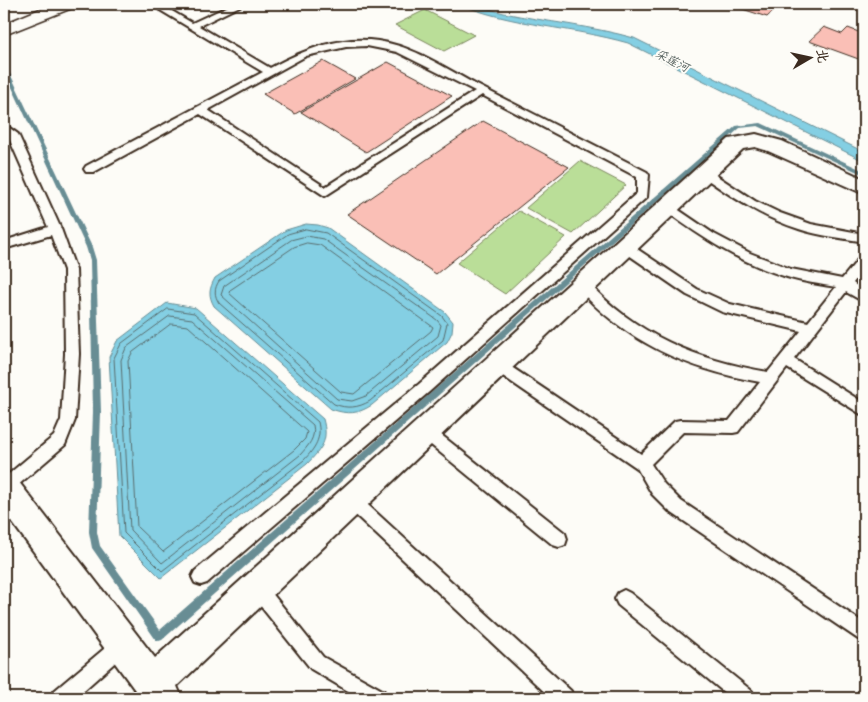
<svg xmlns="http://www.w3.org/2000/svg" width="868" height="702" font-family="Pangolin,'LXGW WenKai TC',sans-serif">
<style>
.green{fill:#bade98;stroke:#7a845b}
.water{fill:#84cfe3;stroke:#678d94}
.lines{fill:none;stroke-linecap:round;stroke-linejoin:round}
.shore{stroke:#586c6d;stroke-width:1}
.stream{fill:#678d94;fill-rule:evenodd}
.building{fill:#fabfb6;stroke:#3b2a1e}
.service-casing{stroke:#3b2a1e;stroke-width:4}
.minor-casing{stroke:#3b2a1e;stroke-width:4}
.tertiary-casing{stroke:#3b2a1e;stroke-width:3}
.service{fill:#fdfcf7;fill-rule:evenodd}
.minor{fill:#fdfcf7;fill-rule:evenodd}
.tertiary{fill:#fdfcf7;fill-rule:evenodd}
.labels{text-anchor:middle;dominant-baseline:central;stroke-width:4;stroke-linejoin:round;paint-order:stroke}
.far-water-label{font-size:12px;font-style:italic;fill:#515c59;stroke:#fdfcf7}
</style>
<rect width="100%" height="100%" fill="#fdfcf7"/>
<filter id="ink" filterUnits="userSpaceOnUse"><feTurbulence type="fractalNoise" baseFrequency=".02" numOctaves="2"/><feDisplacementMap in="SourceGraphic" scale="10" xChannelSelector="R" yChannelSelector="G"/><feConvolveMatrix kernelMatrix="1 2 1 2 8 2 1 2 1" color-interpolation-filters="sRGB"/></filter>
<g filter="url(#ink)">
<path class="green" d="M425,10L474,35L444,51L395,25Z
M580,161L626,185L573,234L526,208Z
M519,211L566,237L505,294L457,263Z"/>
<path class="water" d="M459,4C478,4 487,9 504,13C547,22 591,26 634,38L864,152V161L628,43C572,27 513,26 459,4Z
M306,224L318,225L328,228L445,312L453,322L452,332L447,342L372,405C358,414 348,415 331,409L214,306C208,295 209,289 215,278L286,230Z
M167,303L196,308L323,419C329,441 322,448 307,464L161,578L119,536L109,357L117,341Z"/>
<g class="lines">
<path class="shore" d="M306,229L326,233L442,316L447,323L443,340L370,401C358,408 347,409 334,404L219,303C214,295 214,289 219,281L288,234Z
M307,236L323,239L437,320L441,325L438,336L366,396L352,401L337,399L221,295L224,286L291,240Z
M307,243L320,245L433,327L431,331L354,394L341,392L229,293L230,290L294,247Z
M168,309L194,313L318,422C322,438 315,448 304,460L162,571L124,533L114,358L121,344Z
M170,316L192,319L313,425C316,438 308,446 300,455L162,563L130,530L121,360L126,348Z
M171,324L188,326L307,432L305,439L294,450L163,552L137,527L128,361L132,353Z"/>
<path class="stream" d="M4,64L6,65L92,247L96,260L101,412L97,532L100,546L160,630L736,126L761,123L864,171V175L758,126L740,128L162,640L159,641L156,640L92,548L89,532L93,412L90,260L86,247L4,70Z"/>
</g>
<path class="building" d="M727,4H781L767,17Z
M824,27L842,34L848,28L864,34V61L809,41Z
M323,61L355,79L295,114L263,94Z
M388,62L452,96L366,152L301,112Z
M483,121L569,167L436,274L347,214Z"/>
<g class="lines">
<g class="service-casing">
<path id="service" d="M150,4H160L192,23L233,4H244L199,26L270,68C303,50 340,35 378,41C413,46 445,68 475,84C532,113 590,143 647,172L649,175L647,197L429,392L207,583L201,585L195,583L192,577L195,571L419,384L637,193V177L482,95L325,196L200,114L94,172H86L84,169L86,166L263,72ZM367,46L397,52L475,91L325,187L208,110L306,56L346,47Z
M4,124L18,134L61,229L76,270L79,354L75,420L65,445L10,492L4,494V478L54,436L61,420L65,354L64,270L51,235L4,249V241L48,227L8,136L4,132Z
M705,168L755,201L780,213L811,224L864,234V242C843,238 820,236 799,229C763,218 732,197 701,175L699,172Z
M667,202L714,234L750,253L791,269L842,279L860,257L864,256V269L853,283L864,291V302L846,292L794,359L864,403V416L787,368L738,432L733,433L683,432L651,464L664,484L681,501L864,623V642L858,639L669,511L652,494L637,468L491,368L489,364L491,360L496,358L501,360L641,454L675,421L680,420L729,421L760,382C689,370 625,342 577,287L576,284L577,281H587C635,335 697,360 768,372L801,331L722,312L687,295L620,249L618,246L620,243H628L697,289L730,304L808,322L836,287C820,284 802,282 787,277C740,263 701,237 663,209L661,206L663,203Z
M425,425L430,426L565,533L567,539L565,545L559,547L553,545L420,436L418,431L420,426Z
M351,493L357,495L571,691L573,698H551L345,505L343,500L345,495Z
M257,579L263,582L323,657L384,691L386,698H360L311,669L251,594L248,588L251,582Z
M624,590L630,593L752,691L754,698H731L618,605L615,599L618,593Z
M123,635L129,638L132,644L129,650L75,698H52L54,691L117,638Z"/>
</g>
<g class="minor-casing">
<path id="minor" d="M756,134L782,141L864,179V194L768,151L755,147L743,149L177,686L182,698H142L140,697L4,511V473L15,477L155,658L729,139Z"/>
</g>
<g class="tertiary-casing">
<path id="tertiary" d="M52,4H75L72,8L4,35V24Z"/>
</g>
<use href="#service" class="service"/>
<use href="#minor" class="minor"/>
<use href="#tertiary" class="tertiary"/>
</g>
</g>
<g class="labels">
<g class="far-water-label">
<text transform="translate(672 61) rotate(26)">采莲河</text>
</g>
</g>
<rect width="868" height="702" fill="none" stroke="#fdfcf7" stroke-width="20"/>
<rect x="10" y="10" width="848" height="682" fill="none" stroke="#3b2a1e" stroke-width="2" filter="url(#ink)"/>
<g transform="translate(810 58) rotate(81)" stroke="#fdfcf7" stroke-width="4" paint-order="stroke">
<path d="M0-4L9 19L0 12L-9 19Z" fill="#3b2a1e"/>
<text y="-8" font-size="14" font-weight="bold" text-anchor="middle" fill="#3b2a1e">北</text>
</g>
</svg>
